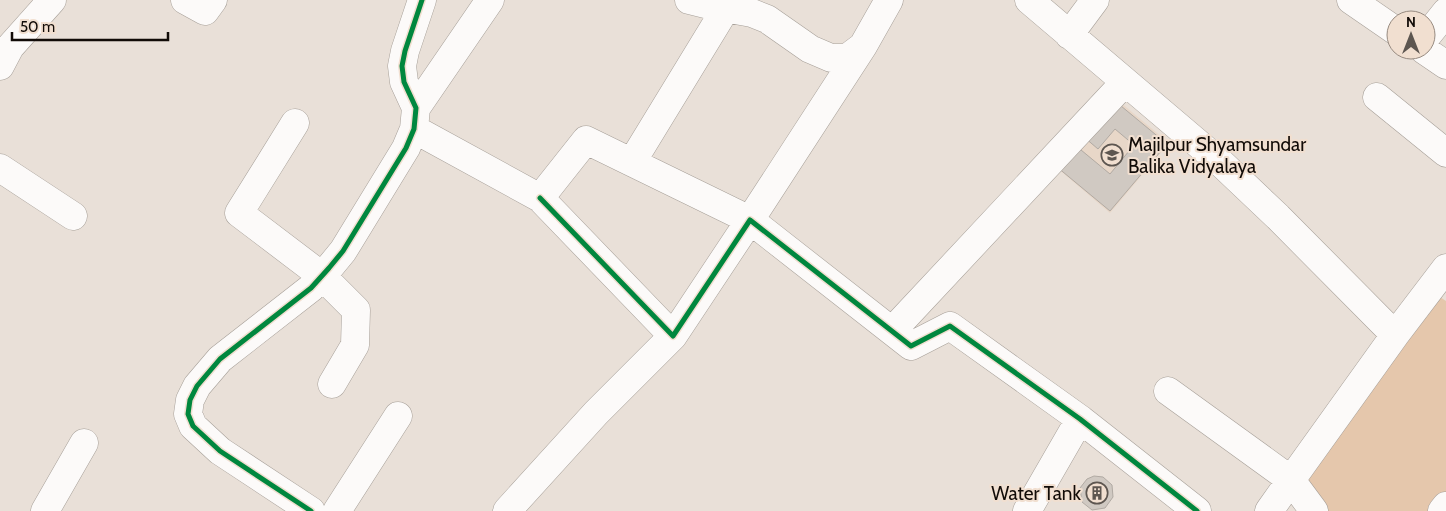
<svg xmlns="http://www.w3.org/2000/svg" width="1446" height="511" font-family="Cabin,sans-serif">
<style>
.built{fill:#e8d7c8}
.green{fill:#e5c7ac}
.building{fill:#d0c9c2;stroke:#b1aaa3}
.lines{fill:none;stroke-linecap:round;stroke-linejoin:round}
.minor-casing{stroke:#a69f98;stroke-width:29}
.minor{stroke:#fcfaf9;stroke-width:28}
.cycleway-casing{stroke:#f1dfd0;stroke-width:8}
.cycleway{stroke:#00873e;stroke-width:5}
.labels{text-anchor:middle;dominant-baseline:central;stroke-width:4;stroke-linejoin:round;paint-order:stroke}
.poi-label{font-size:19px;fill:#110b07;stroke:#f1dfd0;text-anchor:start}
</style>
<rect width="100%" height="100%" fill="#e9e0d8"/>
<path class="built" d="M1115,98L1169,143L1110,213L1056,167Z"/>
<path class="green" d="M1429,290L1446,301V505L1442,511H1316L1291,480Z"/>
<path class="building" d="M1115,101L1167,144L1110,211L1057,167L1075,145L1110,174L1134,145L1115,129L1098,149L1084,137Z
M1094,476L1103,477L1112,485L1113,497L1105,508L1092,510L1082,502L1080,488L1087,479Z"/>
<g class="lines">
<g class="minor-casing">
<path id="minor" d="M185,0L205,11L213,0
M689,0L713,6L752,13L767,19L810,49L831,58H847L863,46L889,0
M1029,0L1221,163L1278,217L1395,335
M1351,0L1396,31
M1069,35L1095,0
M1426,37L1446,12
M1424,50L1446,65
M0,66L10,47L52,0
M1377,97L1446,153
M416,108L490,0
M295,123L239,213L322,276L356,310L355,345L332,384
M414,129L540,198L586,140L750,220L863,46
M632,162L726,8
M0,168L73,216
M540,198L673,336L750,220L911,346L950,326L1080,419L1197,511
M892,331L1125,82
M1168,391L1291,480L1269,511
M45,511L84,443
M311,511L220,451L193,426L188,414L190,400L197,386L220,359L311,288L329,268L343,251L406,148L414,129L416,108L404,82L402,66L405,51L422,0
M337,511L398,416
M507,511L596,413L673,336
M1027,511L1080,419
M1314,511L1291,480L1395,335L1446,268
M1442,511L1446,506"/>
</g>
<use href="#minor" class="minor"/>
<g class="cycleway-casing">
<path id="cycleway" d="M540,198L673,336L750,220L911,346L950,326L1080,419L1197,511
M311,511L220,451L193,426L188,414L190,400L197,386L220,359L311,288L329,268L343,251L406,148L414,129L416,108L404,82L402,66L405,51L422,0"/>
</g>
<use href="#cycleway" class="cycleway"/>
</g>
<defs>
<g id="school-ring" transform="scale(1.125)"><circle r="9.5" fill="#f1dfd0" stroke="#5d5650" stroke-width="1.5"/><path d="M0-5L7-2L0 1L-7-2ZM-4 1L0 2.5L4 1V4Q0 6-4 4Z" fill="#5d5650"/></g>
<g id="building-ring" transform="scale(1.125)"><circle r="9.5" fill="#f1dfd0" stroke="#5d5650" stroke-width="1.5"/><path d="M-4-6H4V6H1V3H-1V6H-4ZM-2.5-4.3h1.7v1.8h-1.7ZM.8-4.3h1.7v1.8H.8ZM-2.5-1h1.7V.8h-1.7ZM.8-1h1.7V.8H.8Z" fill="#5d5650"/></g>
</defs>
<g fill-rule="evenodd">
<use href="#school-ring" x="1112" y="155"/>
<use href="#building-ring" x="1097" y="493"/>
</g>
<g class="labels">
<g class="poi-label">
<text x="1128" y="144">Majilpur Shyamsundar<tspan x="1128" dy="22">Balika Vidyalaya</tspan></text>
<text x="1081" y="493" text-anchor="end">Water Tank</text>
</g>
</g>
<g transform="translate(1411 35)"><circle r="24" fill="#f1dfd0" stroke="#978a80"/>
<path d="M0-4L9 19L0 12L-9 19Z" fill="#5d5650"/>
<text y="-8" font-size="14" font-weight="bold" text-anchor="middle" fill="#110b07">N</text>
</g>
<path d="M12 32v8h156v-8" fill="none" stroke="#110b07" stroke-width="2.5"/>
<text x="20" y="32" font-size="15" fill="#110b07" stroke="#f1dfd0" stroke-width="4" paint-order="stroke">50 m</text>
</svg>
